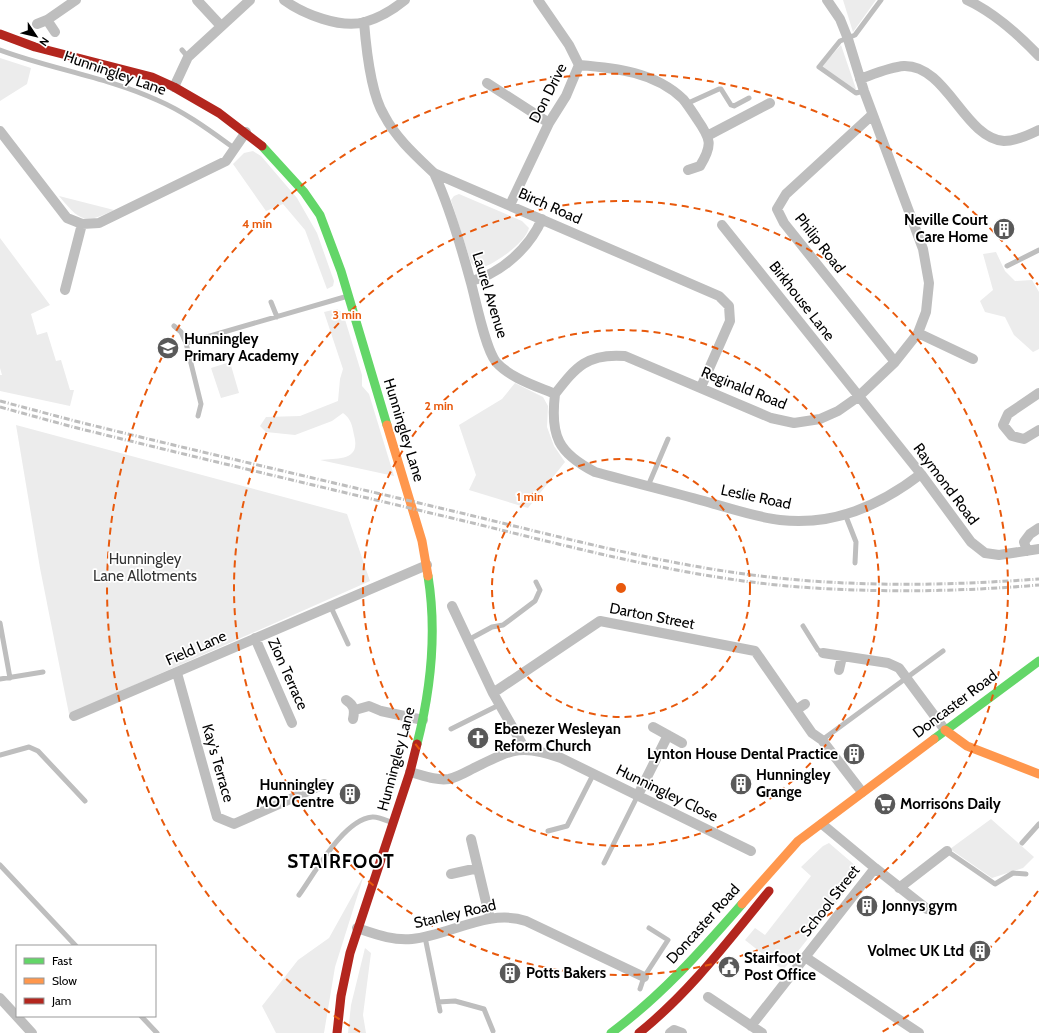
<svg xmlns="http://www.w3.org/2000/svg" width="1039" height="1033" font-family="Cabin,sans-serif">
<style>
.green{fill:#ececec}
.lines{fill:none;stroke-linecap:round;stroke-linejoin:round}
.lane{stroke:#bebebe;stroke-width:5}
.street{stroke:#bebebe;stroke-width:10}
.fast{stroke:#63d668;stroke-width:9}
.slow{stroke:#ff974d;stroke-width:9}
.jam{stroke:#b3261e;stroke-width:9}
.rail{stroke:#bebebe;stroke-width:3;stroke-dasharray:6 2 1 2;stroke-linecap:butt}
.ring{fill:none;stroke:#e8590c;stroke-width:2;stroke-dasharray:7 5}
.labels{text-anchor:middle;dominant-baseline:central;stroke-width:3.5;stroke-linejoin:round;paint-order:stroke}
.street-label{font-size:15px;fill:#000;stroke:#fff}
.poi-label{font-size:15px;font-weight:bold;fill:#000;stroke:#fff;text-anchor:start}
.park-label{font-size:15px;fill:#333;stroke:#fff}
.district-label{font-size:19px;font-weight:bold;letter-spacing:1px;fill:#000;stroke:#fff}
.centre{fill:#e8590c;stroke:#fff;stroke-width:2}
.ring-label{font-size:12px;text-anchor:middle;font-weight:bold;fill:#e8590c;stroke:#fff;stroke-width:3.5;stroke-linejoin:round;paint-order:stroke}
</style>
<rect width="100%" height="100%" fill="#fff"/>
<path class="green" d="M843,0H876L853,32Z
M841,45L856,89H852L821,67Z
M0,58L31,68L27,84L0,101Z
M253,151L261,156L297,198L317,233L334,281L333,286L327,289L305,230L283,204L266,211L233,164L244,153Z
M459,194L522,221L529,228C525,244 493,265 477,270L471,263L451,200L454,196Z
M59,196L114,210C84,225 80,221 59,196Z
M0,238L50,305L31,314L37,335L47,332L56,361L61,360L70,390H74L70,406L0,391V375H2L0,368Z
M996,252L1005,271L1015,281L1032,280L1039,292V349L1033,352L1014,335L1005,317L985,312L980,301L993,290L983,254Z
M337,309L343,313L362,375V386L369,394L394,476L320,460C339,458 361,461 354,435C352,425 351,419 343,413L332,421L295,435L266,432L260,426L266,417L300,416L338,401L340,379L343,369L324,312Z
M230,362L239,393L221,398L211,368Z
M515,383L543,397L548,406L547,427L554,446L565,462L528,508L469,490L476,475L459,425L502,399Z
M16,425L347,514L370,581L69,714L40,568Z
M991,819L1034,857L1023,868L992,878L950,849Z
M829,843L857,867V877L783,970L745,940L755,928L765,935L811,876L801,867L823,846Z
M364,875L335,967L324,1033H276L262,1006L298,960L329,938Z
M365,948L371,953L363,1015L366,1033H348L351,1005Z"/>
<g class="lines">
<path class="lane" d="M0,50C51,69 107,77 157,100C185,112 209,130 234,148
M182,50L188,57
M864,91L856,93L819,67L840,41L855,35L881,0
M686,104L719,89H721L731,105L734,106L749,98
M1007,266L1039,250
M271,302L277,317
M174,326L181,332L186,343
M198,416L201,404L186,343L348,296
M648,486L668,439
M845,514L856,542L855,563
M330,605L348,644
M0,623L10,678
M803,626L818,650L823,653
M468,640L492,627L503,625L535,601L540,590L536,582
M0,679L43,672
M451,729L499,705
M822,740L943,651
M0,755L29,747L38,751L85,801
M548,831L567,826L594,773
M1022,843L1039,824
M947,851L995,884L1013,873L1026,874
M604,863L638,795
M0,865L76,946
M299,895C315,873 343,820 372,817C378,816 387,821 393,823
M425,937L440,1011
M640,989L644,977L668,940L649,928
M438,1002L455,1001L484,1009L493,1031
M141,1016L157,1033"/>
<path class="street" d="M197,0L221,26
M284,0C303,14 341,29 365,22C379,18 394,9 405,0
M967,0C995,13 1018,34 1039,56
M47,20L55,32
M364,22C366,47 371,94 384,115C396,138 415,155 434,173L719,296L729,306L730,321L701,387
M37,24L47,20L76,0
M579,65C616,68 655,72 683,99C688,105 693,113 697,119C711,139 713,145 700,166L688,170
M860,79C874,74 890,67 904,66C947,65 964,138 1004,141C1016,141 1029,135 1039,130
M487,83L549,123
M174,87L188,57L250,0
M872,115L786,194L777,209L784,223L895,362
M0,131L67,218L82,224L99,223L226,161L246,132
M709,135L770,103
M434,173C450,208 461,246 471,283C476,301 485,348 496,362C510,378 536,386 555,394
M510,205L549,123L566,96L579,65L569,45L538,0
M722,225L921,474L971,542L985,553L999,555L1039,549
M471,281C501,274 530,247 542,219
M65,290L82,224
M918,333L973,359
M1039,393L1008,414L1003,425L1012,436L1024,439L1039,430
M555,394C576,367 587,353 625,356L771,418L794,423L820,419L838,411L858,397L895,362L918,333L926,312L929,283L923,249L864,91L848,39L840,19L827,0
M555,394C550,436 558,453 595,472C631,482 668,491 704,501C729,508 755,517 780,520C834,526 879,506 921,474
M1027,551L1024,542L1030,534L1039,528
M452,606L493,693L525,749
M255,638L292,723
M823,653L888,663L899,668L945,730
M839,670L842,657
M177,673L217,817L234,824L324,784
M493,693L600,621L755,651L812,733L822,740L862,792
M346,700C354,705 355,710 353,719
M355,710L369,706L381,711L423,720
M796,710L805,704
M74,716L427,565
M653,727L682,743
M410,772C422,775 436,781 449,779C458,777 466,772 474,768C511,750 520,743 561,758L751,851
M638,795L668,735
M471,839L490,919
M875,868L927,909
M451,874L478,868
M899,888L947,851
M357,928C375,934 393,941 412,939C449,936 488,908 526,921L644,977
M805,957L919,1033
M708,997L762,1033
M0,998L32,1033
M751,1026L875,868L822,824
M670,1033L674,1030L682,1033"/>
<path class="fast" d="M262,146L304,192L320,215L341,271L387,425
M934,739L1039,661
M417,744C431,689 437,632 428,576
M611,1033C661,996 701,951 742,904"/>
<path class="slow" d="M387,425L422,541L428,576
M945,730L967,746L1039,774
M742,904L798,841L934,739"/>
<path class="jam" d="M0,34L35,47L152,77L174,87L219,113L262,146
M337,1033L341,996L350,953L410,772L417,744
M639,1033C690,992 728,941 769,891"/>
<path class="rail" d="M0,401L75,421C196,451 318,479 440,508C555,535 670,568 788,579C872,587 955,585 1039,579
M0,407L73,427C195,457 317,486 439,515C554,542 669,575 787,586C872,593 955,592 1039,585"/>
</g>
<g class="ring">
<circle cx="621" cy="588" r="129"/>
<circle cx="621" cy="588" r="258"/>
<circle cx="621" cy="588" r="387"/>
<path d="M1038 891A515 515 0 0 1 882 1032M360 1032A515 515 0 1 1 1038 285"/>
</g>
<defs>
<g id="building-disc" transform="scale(1.15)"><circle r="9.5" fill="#595959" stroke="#fff"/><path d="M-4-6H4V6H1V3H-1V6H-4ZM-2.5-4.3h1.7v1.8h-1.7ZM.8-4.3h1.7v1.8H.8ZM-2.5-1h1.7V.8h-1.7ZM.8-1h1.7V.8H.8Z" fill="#fff"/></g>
<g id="school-disc" transform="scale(1.15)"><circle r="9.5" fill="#595959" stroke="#fff"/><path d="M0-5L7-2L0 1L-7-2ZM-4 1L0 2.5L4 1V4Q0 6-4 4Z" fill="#fff"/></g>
<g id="church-disc" transform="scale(1.15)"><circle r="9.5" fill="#595959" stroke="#fff"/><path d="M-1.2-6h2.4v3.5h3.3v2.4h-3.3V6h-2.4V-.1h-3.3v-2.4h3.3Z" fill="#fff"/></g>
<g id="supermarket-disc" transform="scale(1.15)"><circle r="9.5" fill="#595959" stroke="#fff"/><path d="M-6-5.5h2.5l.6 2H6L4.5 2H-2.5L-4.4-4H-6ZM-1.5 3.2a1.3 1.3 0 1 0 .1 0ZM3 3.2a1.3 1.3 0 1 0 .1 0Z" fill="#fff"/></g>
<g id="civic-disc" transform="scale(1.15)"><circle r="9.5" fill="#595959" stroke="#fff"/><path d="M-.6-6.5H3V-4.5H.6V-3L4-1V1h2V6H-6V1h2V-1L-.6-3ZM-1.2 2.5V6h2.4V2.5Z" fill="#fff"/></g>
</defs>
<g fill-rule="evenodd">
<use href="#building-disc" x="1004" y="229"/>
<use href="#school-disc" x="168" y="348"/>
<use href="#church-disc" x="478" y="738"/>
<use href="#building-disc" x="854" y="754"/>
<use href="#building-disc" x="741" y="784"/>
<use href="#building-disc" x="350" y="794"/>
<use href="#supermarket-disc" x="885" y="804"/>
<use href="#building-disc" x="867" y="906"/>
<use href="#building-disc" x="980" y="951"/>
<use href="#civic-disc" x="729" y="967"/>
<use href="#building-disc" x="510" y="973"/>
</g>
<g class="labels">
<g class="street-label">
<text transform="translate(115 73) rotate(19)">Hunningley Lane</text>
<text transform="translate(548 93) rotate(-63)">Don Drive</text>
<text transform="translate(550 206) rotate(24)">Birch Road</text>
<text transform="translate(820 243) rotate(52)">Philip Road</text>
<text transform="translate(490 295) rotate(73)">Laurel Avenue</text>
<text transform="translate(802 301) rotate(52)">Birkhouse Lane</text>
<text transform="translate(744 388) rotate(22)">Reginald Road</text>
<text transform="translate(404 430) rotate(73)">Hunningley Lane</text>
<text transform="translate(946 484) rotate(53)">Raymond Road</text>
<text transform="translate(756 497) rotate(12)">Leslie Road</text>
<text transform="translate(652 616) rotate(11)">Darton Street</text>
<text transform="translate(196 648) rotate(-24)">Field Lane</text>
<text transform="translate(288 674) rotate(66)">Zion Terrace</text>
<text transform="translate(955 704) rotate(-37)">Doncaster Road</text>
<text transform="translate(396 759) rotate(-75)">Hunningley Lane</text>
<text transform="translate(218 763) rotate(74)">Kay's Terrace</text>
<text transform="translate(667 793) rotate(26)">Hunningley Close</text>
<text transform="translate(830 901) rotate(-52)">School Street</text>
<text transform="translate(455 914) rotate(-13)">Stanley Road</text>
<text transform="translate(703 924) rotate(-48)">Doncaster Road</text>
</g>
<g class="poi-label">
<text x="988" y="220" text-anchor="end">Neville Court<tspan x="988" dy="17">Care Home</tspan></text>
<text x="184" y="339">Hunningley<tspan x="184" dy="17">Primary Academy</tspan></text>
<text x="494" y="729">Ebenezer Wesleyan<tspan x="494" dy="17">Reform Church</tspan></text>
<text x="838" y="754" text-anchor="end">Lynton House Dental Practice</text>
<text x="756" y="775">Hunningley<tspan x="756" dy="17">Grange</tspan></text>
<text x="334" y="785" text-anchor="end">Hunningley<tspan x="334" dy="17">MOT Centre</tspan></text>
<text x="900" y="804">Morrisons Daily</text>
<text x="882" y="906">Jonnys gym</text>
<text x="964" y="951" text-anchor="end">Volmec UK Ltd</text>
<text x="744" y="958">Stairfoot<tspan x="744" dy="17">Post Office</tspan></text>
<text x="526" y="973">Potts Bakers</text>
</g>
<g class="park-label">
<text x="145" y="559">Hunningley<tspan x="145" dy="17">Lane Allotments</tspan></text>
</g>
<g class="district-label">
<text x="341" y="861">STAIRFOOT</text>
</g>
</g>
<circle cx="621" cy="588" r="6" class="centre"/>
<g class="ring-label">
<text x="257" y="228">4 min</text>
<text x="347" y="319">3 min</text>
<text x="439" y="410">2 min</text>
<text x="530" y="501">1 min</text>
</g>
<rect x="16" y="945" width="140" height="72" fill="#ffffff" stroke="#999999"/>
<rect x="24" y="958" width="20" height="6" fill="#63d668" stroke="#999999"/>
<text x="52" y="965" font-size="12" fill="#000000">Fast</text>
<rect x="24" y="978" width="20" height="6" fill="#ff974d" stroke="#999999"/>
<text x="52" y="985" font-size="12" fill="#000000">Slow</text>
<rect x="24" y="998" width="20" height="6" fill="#b3261e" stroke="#999999"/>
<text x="52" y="1005" font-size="12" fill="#000000">Jam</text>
<g transform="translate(36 36) rotate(125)" stroke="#ffffff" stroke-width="3" paint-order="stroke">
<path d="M0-3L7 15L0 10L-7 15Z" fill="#000000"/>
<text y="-6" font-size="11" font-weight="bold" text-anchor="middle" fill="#000000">N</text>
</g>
</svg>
